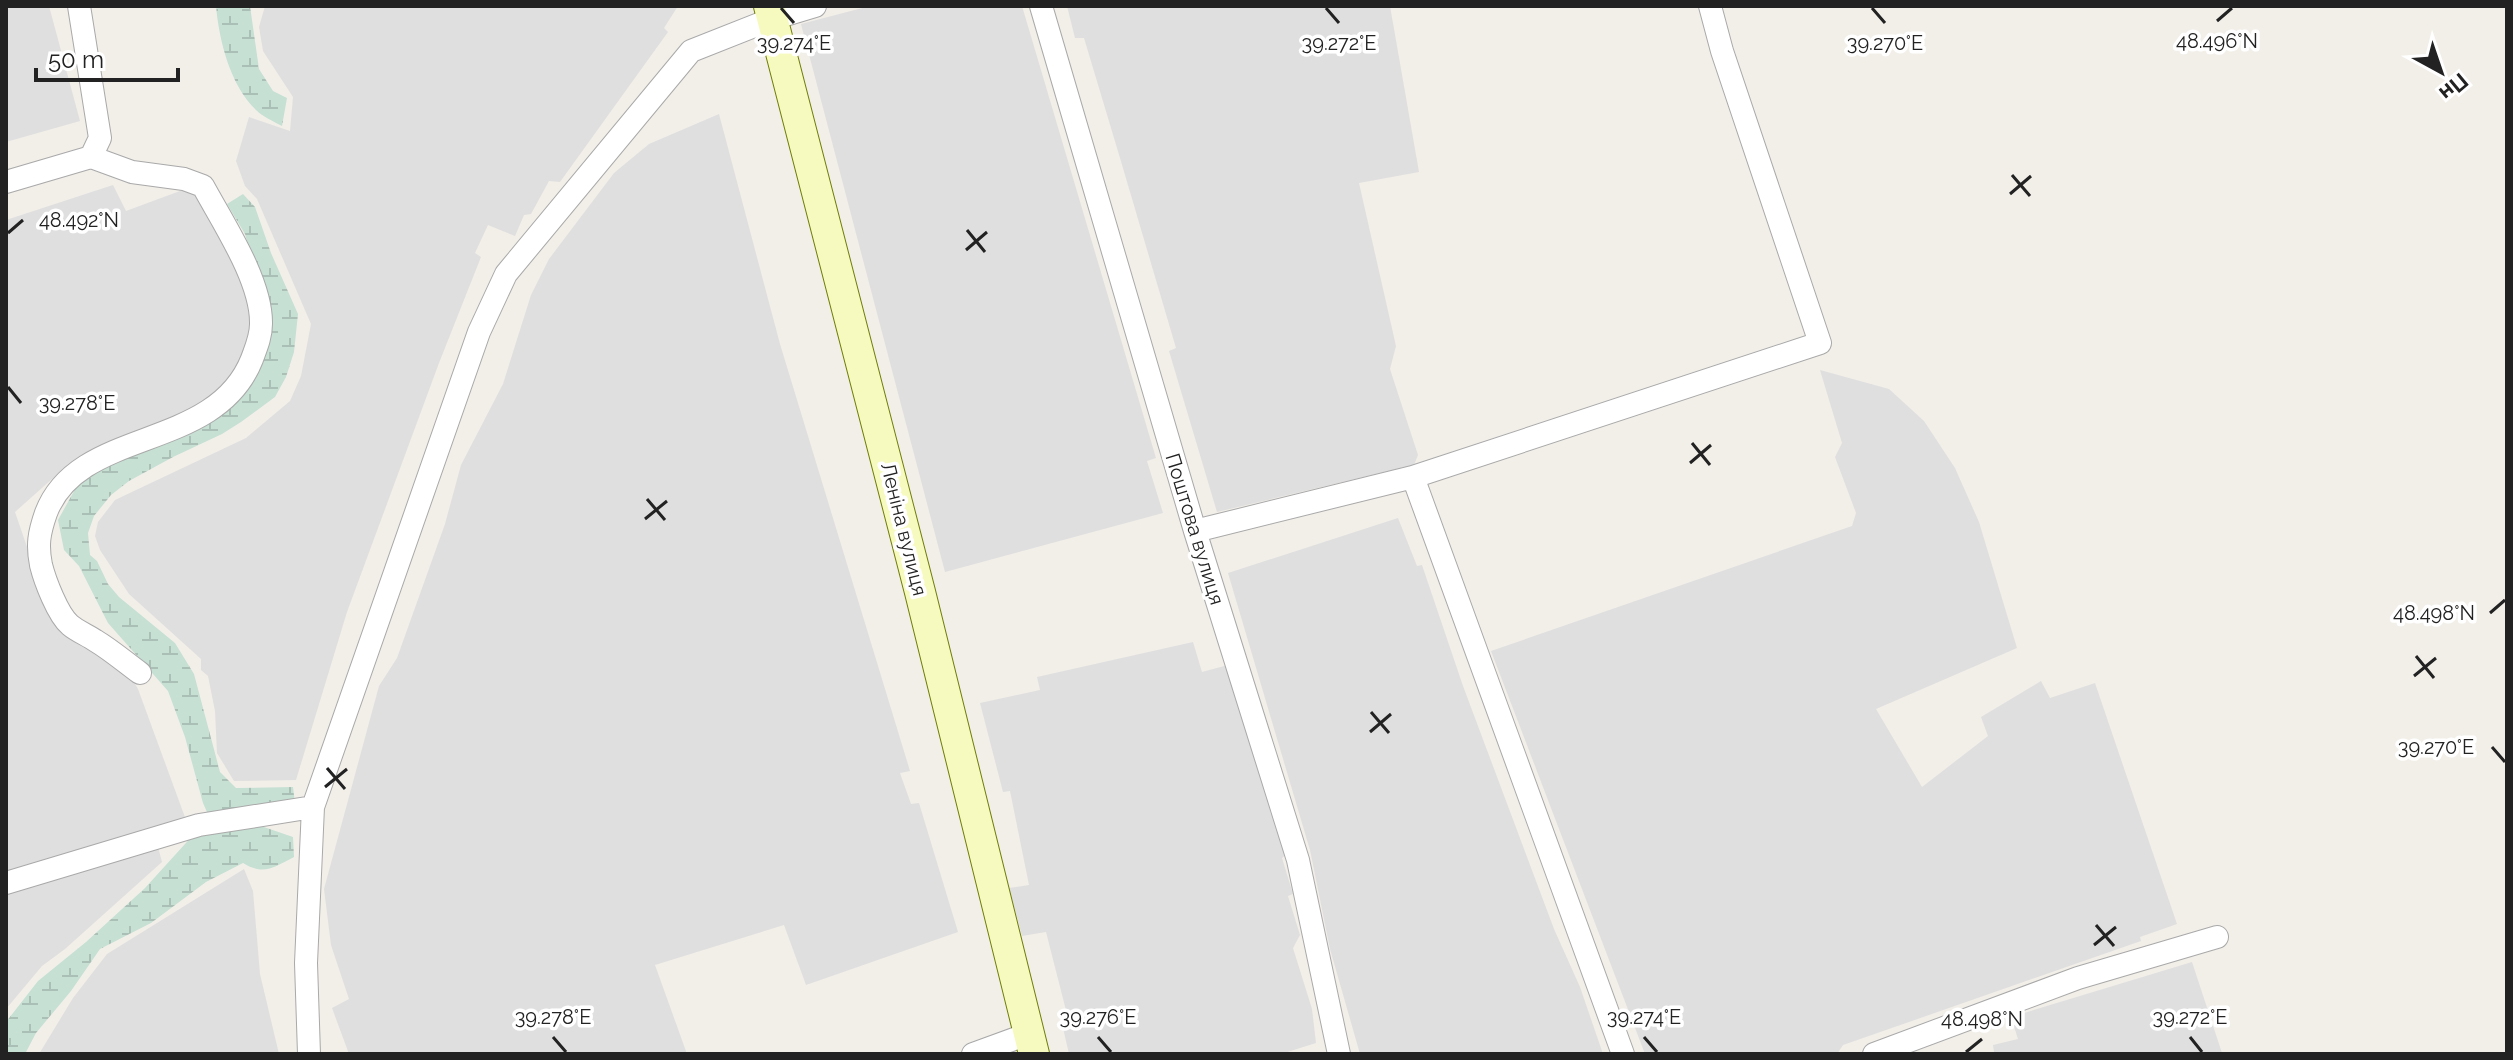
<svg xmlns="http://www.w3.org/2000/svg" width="2513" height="1060" font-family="Raleway,sans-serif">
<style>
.residential{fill:#e0dfdf}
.wetland{fill:url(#wetland-marsh)}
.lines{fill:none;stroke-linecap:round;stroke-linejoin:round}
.street-casing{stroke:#a9a9a9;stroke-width:24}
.secondary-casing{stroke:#707d05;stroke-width:32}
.street{stroke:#fff;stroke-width:22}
.secondary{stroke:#f7fabf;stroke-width:30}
.ticks{fill:none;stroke:#222;stroke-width:3}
.labels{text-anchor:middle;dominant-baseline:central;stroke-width:7;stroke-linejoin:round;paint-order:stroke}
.street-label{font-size:20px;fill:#222;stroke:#fff}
.ticks-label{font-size:20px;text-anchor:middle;fill:#222;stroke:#fff;stroke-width:7;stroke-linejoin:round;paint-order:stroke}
</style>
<defs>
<pattern id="wetland-marsh" width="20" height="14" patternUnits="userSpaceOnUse" patternTransform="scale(2)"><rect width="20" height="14" fill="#c6e0d4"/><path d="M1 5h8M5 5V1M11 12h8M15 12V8" fill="none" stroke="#aac0b6"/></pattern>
</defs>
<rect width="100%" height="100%" fill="#f2efe9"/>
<path class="residential" d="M6,6H49L80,121L6,142Z
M265,6H678L664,28L668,32L560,182L549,181L531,214L524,215L515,236L488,225L475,253L481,257L439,363L347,612L296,780L234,781L217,753L215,711L208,676L201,670V659L129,594L100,550L95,536L98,522L115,500L246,438L290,401L301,376L311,324L257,199L245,186L236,161L249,117L290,131L293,97L263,51L259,27Z
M870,6H1022L1156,458L1147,461L1163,513L945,572L801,24Z
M1067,6H1390L1419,172L1359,183L1396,346L1390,369L1418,455L1414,465L1217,512L1169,351L1176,348L1120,158L1084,38H1075Z
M719,114L780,344L910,771L900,773L911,804L919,803L958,932L806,985L784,925L655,965L687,1054H349L332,1008L349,999L331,945L324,889L379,686L397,658L445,524L461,465L503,384L531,295L549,259L614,173L649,144Z
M113,185L126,211L188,188L199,195L226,239L252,308L251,341L230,390L194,411L100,447L52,479L15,512L48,608L126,669L138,689L186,820L6,872V220Z
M1820,370L1889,389L1924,421L1955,468L1979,522L2017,648L1876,709L1922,787L1988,736L1981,717L2041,681L2050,698L2095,683L2177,924L2140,937L2141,941L1843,1045L1837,1054H1645L1491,651L1852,526L1856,513L1835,457L1842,443Z
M1398,518L1417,566L1422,565L1463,686L1554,929L1580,987L1603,1054H1360L1330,949L1310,850L1228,573Z
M1193,642L1202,672L1228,665L1288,853L1282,858L1293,894L1288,896L1300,935L1293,948L1312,1009L1316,1043L1281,1054H1069L1063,1028L1070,1026L1046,932L1022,936L1009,888L1029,885L1010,791L1003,792L980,703L1040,690L1037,677Z
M158,847L162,862L65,949L42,966L6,1009V895Z
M244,869L253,891L260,974L279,1054H39L73,998L107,954Z
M2192,962L2222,1053L2219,1054H1988L1994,1052L1993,1045L2018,1039L2011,1017Z"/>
<path class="wetland" d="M216,6H250L259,69L273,91L287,98L282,126C273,121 263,117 256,110C230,85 219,40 216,6Z
M243,194L255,207L271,253L298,314L294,352L286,377L275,397L241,422L222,434L173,457L129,481L111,495L94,516L88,533L90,555L97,561L108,584L119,597L175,643L194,674L220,772L236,788L293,787L295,804L218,816L207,812L203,803L185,737L168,691L108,623L79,566L64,550L58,520L78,484L105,464L210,422L243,396L253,380L264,351L257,277L245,234L227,204Z
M258,825L293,837L294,857C274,867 264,876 243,863L206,882L151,923L100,949L71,991L36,1033L25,1054H6V1022L38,981L86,942L145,888L195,833Z"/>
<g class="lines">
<g class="street-casing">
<path id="street" d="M1041,6L1195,531L1298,860L1339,1054
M91,157L132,172L184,179L203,186C223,223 262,281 261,324C261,337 256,348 252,359C215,453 79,426 46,513C39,533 37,545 41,565C45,581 58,615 70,625C77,631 87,635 96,641C111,650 125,662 140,673
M6,182L91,157L100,138L79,6
M1413,477L1623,1054
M1195,531L1413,477L1820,343L1722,51L1710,6
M6,883L199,825L313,807
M309,1054L306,963L313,807L479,332L506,274L691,51L772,19L815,6
M973,1054L1028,1034
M1874,1054L2078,978L2217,937"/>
</g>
<g class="secondary-casing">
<path id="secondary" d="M769,6L920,592L1034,1054"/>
</g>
<use href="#street" class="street"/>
<use href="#secondary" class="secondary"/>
</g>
<path class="ticks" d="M781,8L794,23M1326,8L1339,23M1872,8L1885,23M2217,21L2232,8M2012,175L2030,196M2010,194L2031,176M967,230L985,252M8,233L23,220M966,250L987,232M8,387L21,403M1692,443L1710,465M1690,463L1711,445M647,499L665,520M645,519L667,501M2490,613L2505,600M2416,656L2434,678M2414,676L2436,658M1371,712L1389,733M1370,732L1391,714M2492,747L2505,762M327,768L345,789M325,787L347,769M2096,925L2114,946M2094,945L2116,927M553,1037L566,1052M1098,1037L1111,1052M1644,1037L1657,1052M2190,1037L2202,1052M1966,1052L1982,1039"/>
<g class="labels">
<g class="street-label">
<text transform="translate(904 529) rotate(76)">Леніна вулиця</text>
<text transform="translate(1195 529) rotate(73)">Поштова вулиця</text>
</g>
</g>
<g class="ticks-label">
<text x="2217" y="48">48.496°N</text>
<text x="794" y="50">39.274°E</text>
<text x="1339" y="50">39.272°E</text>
<text x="1885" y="50">39.270°E</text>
<text x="79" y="227">48.492°N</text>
<text x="77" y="410">39.278°E</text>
<text x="2434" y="620">48.498°N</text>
<text x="2436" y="754">39.270°E</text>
<text x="553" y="1024">39.278°E</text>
<text x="1098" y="1024">39.276°E</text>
<text x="1644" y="1024">39.274°E</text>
<text x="2190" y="1024">39.272°E</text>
<text x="1982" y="1026">48.498°N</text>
</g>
<rect width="2513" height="1060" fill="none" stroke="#222222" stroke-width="16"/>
<g transform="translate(2441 72) rotate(140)" stroke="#ffffff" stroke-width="6" paint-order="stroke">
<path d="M0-6L14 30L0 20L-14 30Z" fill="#222222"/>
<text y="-12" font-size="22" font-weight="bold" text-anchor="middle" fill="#222222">Пн</text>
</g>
<path d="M36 68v12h142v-12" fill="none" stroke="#222222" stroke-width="4"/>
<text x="48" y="68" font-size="24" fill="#222222" stroke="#ffffff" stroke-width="6" paint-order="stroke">50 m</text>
</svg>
